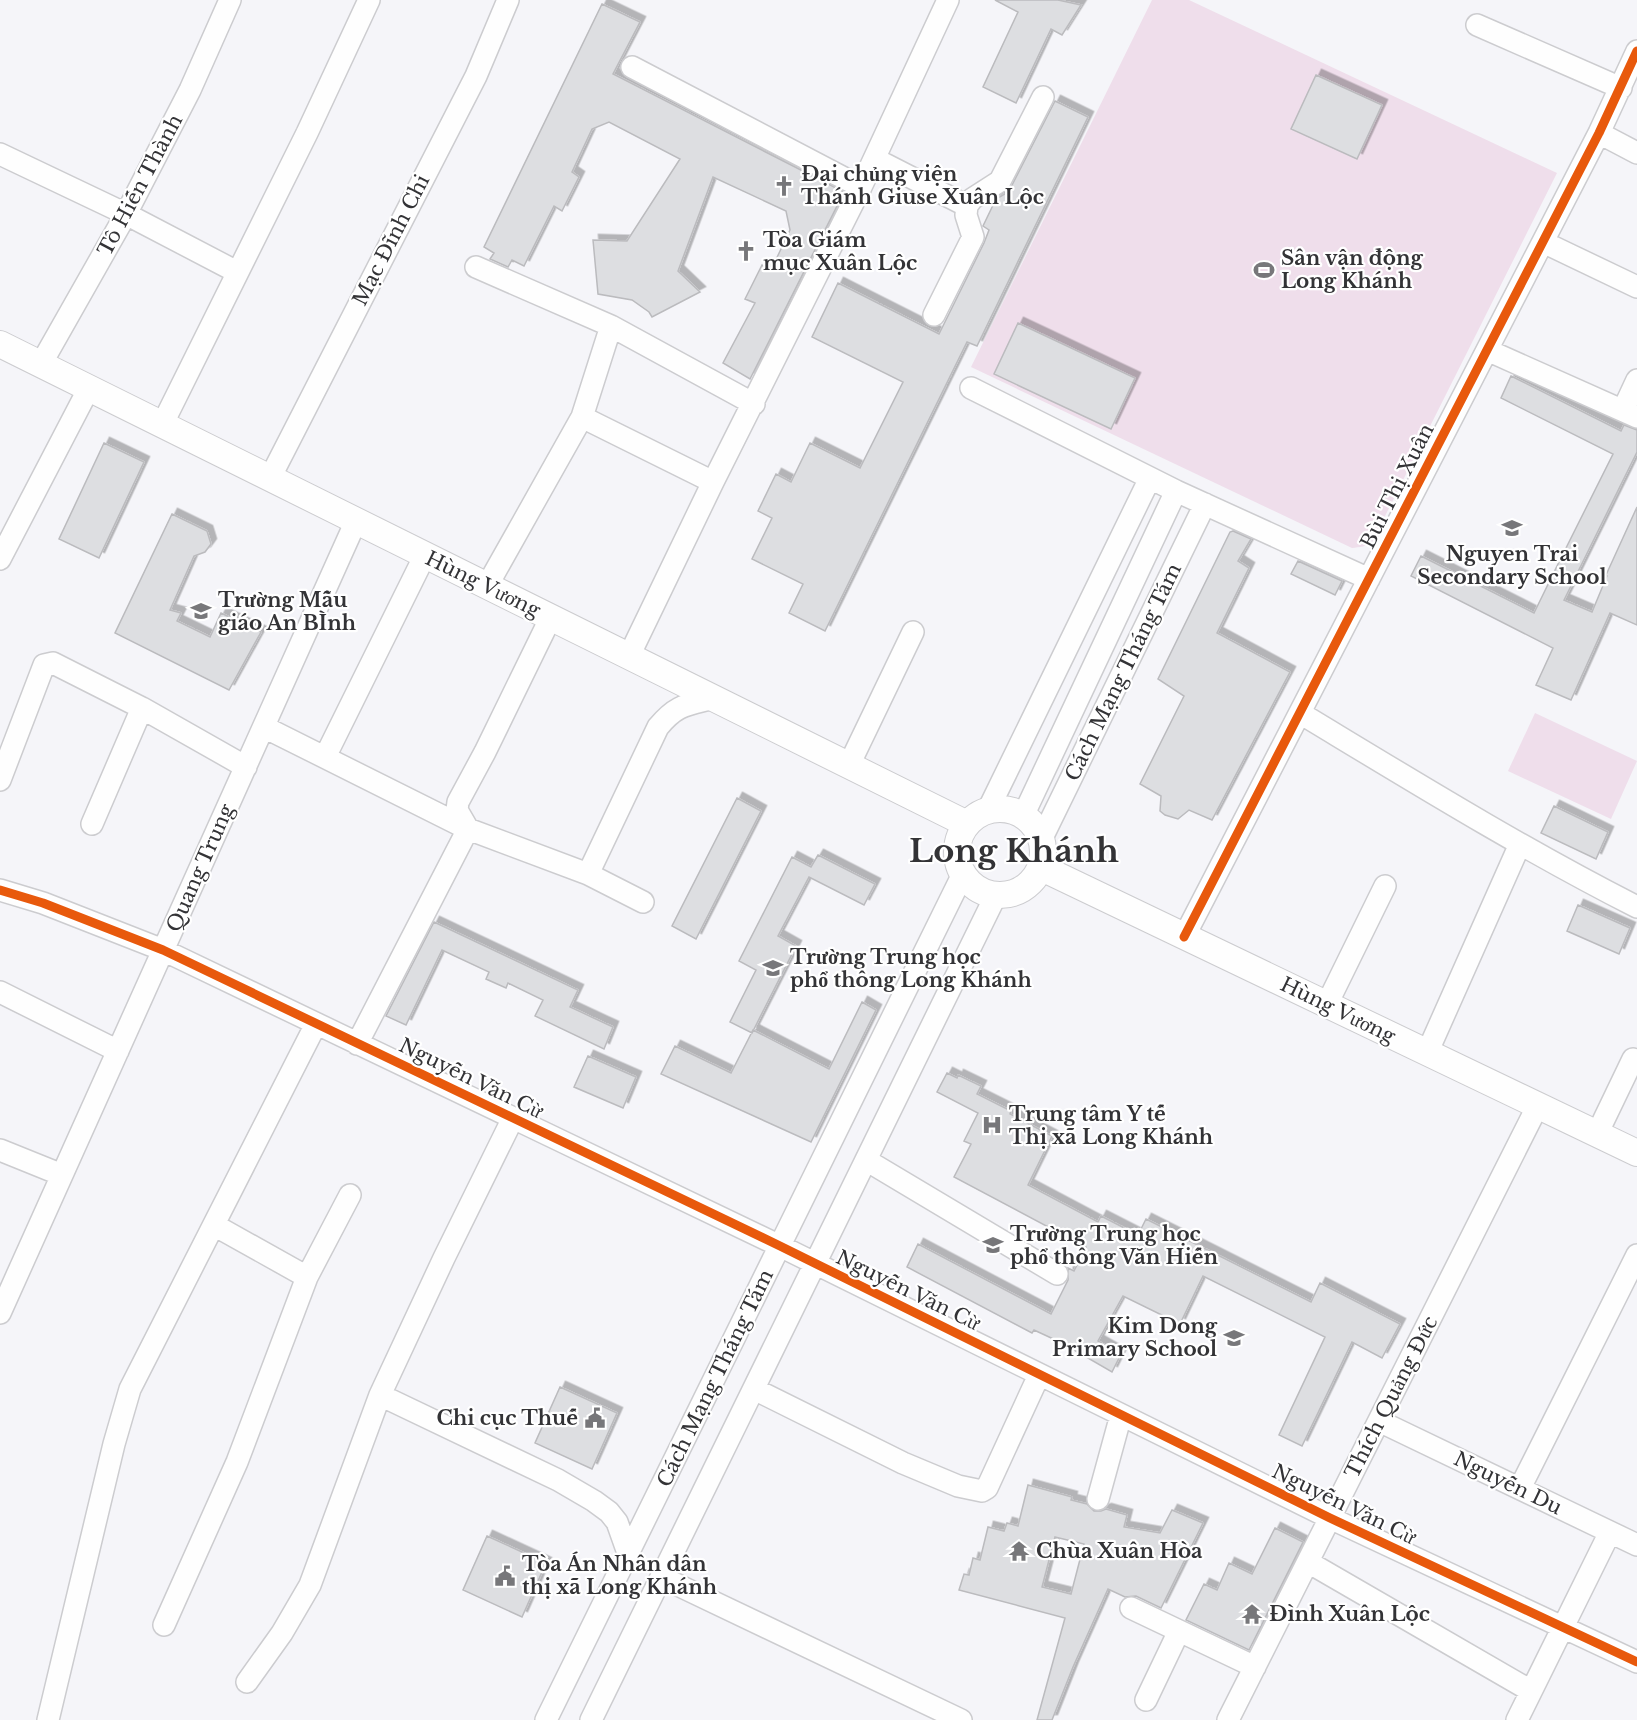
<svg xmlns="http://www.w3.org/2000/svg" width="1637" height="1720" font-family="'Libre Baskerville',serif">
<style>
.green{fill:#efdeeb}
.building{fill:#dddee1;stroke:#bbbbbe;stroke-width:1.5;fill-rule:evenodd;filter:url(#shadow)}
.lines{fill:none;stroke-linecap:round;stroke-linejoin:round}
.minor-casing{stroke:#cccccf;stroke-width:24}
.major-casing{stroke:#cccccf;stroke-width:28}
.minor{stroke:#fefefe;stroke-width:21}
.major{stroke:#fefefe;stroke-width:26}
.cycleway-casing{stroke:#fff;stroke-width:13}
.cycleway{stroke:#e8590c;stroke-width:9}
.labels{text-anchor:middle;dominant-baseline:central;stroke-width:4.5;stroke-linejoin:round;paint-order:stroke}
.poi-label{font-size:20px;font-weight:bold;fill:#333336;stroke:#fff;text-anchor:start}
.street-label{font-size:20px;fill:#333336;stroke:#fff}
.town-label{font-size:32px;font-weight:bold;fill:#333336;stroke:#fff}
</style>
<defs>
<filter id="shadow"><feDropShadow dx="5.5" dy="-5.5" stdDeviation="0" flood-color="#0004"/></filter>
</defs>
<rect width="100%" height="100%" fill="#f5f5f9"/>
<path class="green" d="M1152,0H1189L1557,173L1372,542C1366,547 1360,547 1352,548L971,367Z
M1535,713L1637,761L1611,819L1508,771Z"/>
<path class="building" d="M995,0H1058L1081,5L1062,35L1051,29L1016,103L983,87L1018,12Z
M602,4L640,22L613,74L844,192L750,379L723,363L755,303L745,299L762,265L771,270L790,230L786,211L713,177L678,271L700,292L652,317L649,312L632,300L598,294L593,240L627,241L680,159L609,122L592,129L572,172L579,177L562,211L554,206L524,266L512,260L508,267L490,259L494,253L484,247Z
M1316,75L1382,105L1357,159L1291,129Z
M1055,101L1088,117L977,346L967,342L825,631L789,613L803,584L752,559L772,518L758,511L776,474L791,482L810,443L860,468L903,382L812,337L838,283L939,334L984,243L989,230L983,226L996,199L1005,194L1011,187Z
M1018,323L1135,378L1111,429L994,374Z
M1511,376L1621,431L1624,425L1637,430V452L1564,600L1592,612L1607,576L1606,575L1637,507V625L1610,613L1571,700L1536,685L1553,648L1411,576L1421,556L1534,613L1556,568L1613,454L1501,398Z
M104,443L144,462L99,558L59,539Z
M172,514L207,531L211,544L205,552L194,556L170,610L181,613L177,621L210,637L221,613L261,632L229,690L115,633Z
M1233,531L1251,539L1238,561L1249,568L1217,633L1290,672L1212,820L1189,810L1178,819L1165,815L1160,811L1161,796L1140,784L1184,696L1158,679L1230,532Z
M1298,561L1342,581L1335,595L1291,574Z
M737,798L761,811L696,939L672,926Z
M1554,806L1608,832L1596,859L1541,833Z
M818,855L875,884L864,905L809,877L778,936L796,946L752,1033L730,1022L756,970L739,961L792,857L811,867Z
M1578,905L1630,928L1619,954L1567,931Z
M434,922L578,990L570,1007L613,1027L604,1049L535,1016L543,1000L508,983L506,988L486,979L489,972L442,950L406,1025L386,1016Z
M862,1002L876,1010L811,1142L661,1074L675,1046L731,1073L753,1030L829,1069Z
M588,1056L636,1077L623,1108L574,1087Z
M947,1073L957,1078L958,1075L981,1086L977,1094L1011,1111L1010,1114L1052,1136L1028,1185L1098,1222L1101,1216L1138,1235L1146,1219L1311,1302L1320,1283L1400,1324L1382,1358L1352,1342L1302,1446L1279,1435L1325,1337L1203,1276L1180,1324L1123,1296L1098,1341L1121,1354L1112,1372L1062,1343L1034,1330L1032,1333L907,1267L918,1244L1051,1314L1068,1280V1268L1074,1271L1086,1247L954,1177L971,1144L964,1141L978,1113L937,1092Z
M560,1387L617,1413L592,1469L535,1443Z
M1028,1485L1072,1497L1071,1500L1087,1504L1094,1511H1101L1106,1509L1127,1515L1124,1527L1160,1533L1172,1510L1203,1523L1161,1608L1136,1596L1125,1597L1108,1589L1073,1667L1052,1720H1037L1065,1618L959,1590L964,1574L969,1575L973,1558L980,1560L988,1527L1004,1531L1007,1523L1018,1526ZM1055,1537L1084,1544L1071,1594L1042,1587Z
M1275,1528L1303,1542L1249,1650L1186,1620L1204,1584L1217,1590L1229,1563L1252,1574Z
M487,1536L546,1563L522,1617L463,1590Z"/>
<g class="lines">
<g class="minor-casing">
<path id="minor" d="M1477,25L1621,88
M632,67L861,187
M1599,133L1637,153
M0,154L126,214L237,272
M875,159L967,206
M1543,242L1637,287
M476,267L611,326L754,404
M934,315L973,237L966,215L967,206L972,199L1000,181L1043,97
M1487,350L1637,417
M41,364L126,214L190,90L230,0
M971,388L1176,491L1369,579
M1623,410L1637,380
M582,417L713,482
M162,425L307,133L369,0
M270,478L476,76L508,0
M0,559L89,388
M487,586L582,417L611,326
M629,656L713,482L861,187L948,0
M1300,713C1411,780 1521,848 1637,907
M264,727L468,829L588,874L643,902
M325,757L425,555
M849,765L913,632
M0,780L44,665L53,663L142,708L246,767
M988,810L1150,478
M1023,816L1176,491
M92,824L142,708
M1041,840L1205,504
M588,874L658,727C677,704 687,705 714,698
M0,890L43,903L163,950L780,1246L1330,1518L1637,1662
M1184,937L1599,133L1637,51
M0,992L118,1051
M1327,1004L1385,886
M357,1044L468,829L457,810L458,802L485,752L547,625L552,618
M1427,1053L1520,844
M1597,1134L1633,1059
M0,1150L62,1175
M866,1160L1057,1274
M214,1225L307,1277
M0,1313L356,521
M754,1389L903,1463L958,1486L982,1491L987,1488L1039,1375
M380,1395L558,1480L594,1501L609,1512L617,1522L628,1553
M1379,1421L1637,1545
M1520,1488L1637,1255
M1098,1499L1121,1415
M1308,1562L1531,1691
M661,1577L961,1720
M1131,1608L1255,1667
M164,1625L237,1462L307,1277L350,1195
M247,1682L282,1633L310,1585L380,1395L444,1258L513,1118
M1146,1700L1179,1631
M48,1720L114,1444L130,1389L316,1024
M546,1720L963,874
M591,1720L996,895
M1228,1720L1538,1105
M1517,1720L1610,1532"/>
</g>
<g class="major-casing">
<path id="major" d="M0,344L967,824
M957 852a43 43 0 1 1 86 0a43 43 0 1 1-86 0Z
M1040,867L1637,1153"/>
</g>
<use href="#minor" class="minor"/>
<use href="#major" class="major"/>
<g class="cycleway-casing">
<path id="cycleway" d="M0,890L43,903L163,950L780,1246L1330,1518L1637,1662
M1184,937L1599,133L1637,51"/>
</g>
<use href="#cycleway" class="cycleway"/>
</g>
<defs>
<g id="church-bare" transform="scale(1.62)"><path d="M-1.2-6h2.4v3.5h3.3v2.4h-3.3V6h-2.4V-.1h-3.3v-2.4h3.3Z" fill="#77777a" stroke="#fff" stroke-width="2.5" paint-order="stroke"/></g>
<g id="stadium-bare" transform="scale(1.62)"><path d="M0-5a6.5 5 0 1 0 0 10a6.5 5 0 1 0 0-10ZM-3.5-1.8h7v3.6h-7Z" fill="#77777a" stroke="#fff" stroke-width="2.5" paint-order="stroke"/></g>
<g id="school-bare" transform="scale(1.62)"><path d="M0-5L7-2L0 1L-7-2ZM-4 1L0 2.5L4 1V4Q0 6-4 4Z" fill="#77777a" stroke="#fff" stroke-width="2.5" paint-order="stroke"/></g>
<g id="hospital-bare" transform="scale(1.62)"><path d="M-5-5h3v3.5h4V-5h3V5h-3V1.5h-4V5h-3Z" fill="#77777a" stroke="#fff" stroke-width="2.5" paint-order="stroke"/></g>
<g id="civic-bare" transform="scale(1.62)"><path d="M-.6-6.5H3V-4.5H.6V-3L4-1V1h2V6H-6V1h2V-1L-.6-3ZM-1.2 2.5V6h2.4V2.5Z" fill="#77777a" stroke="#fff" stroke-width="2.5" paint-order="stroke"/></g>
<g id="temple-bare" transform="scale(1.62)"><path d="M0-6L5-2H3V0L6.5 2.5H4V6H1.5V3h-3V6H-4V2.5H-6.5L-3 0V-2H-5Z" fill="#77777a" stroke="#fff" stroke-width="2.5" paint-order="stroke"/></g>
</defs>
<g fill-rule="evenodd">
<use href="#church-bare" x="784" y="186"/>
<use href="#church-bare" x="746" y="251"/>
<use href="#stadium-bare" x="1264" y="270"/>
<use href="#school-bare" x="1512" y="528"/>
<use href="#school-bare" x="201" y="611"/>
<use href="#school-bare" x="773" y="968"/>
<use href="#hospital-bare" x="992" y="1125"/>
<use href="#school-bare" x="993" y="1245"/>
<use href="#school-bare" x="1234" y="1338"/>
<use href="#civic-bare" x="595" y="1418"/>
<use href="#temple-bare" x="1019" y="1551"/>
<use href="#civic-bare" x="505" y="1576"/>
<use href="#temple-bare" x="1252" y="1614"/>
</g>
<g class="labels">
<g class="poi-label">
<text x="801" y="174">Đại chủng viện<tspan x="801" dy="23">Thánh Giuse Xuân Lộc</tspan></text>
<text x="763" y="240">Tòa Giám<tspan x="763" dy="23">mục Xuân Lộc</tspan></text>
<text x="1281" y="258">Sân vận động<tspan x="1281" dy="23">Long Khánh</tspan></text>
<text x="1512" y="554" text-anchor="middle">Nguyen Trai<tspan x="1512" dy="23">Secondary School</tspan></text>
<text x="218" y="600">Trường Mẫu<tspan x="218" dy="23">giáo An BÌnh</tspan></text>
<text x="790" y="957">Trường Trung học<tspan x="790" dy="23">phổ thông Long Khánh</tspan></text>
<text x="1009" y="1114">Trung tâm Y tế<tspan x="1009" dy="23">Thị xã Long Khánh</tspan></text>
<text x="1010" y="1234">Trường Trung học<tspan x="1010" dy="23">phổ thông Văn Hiến</tspan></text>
<text x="1217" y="1326" text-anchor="end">Kim Dong<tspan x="1217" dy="23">Primary School</tspan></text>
<text x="578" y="1418" text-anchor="end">Chi cục Thuế</text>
<text x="1036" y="1551">Chùa Xuân Hòa</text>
<text x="522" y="1564">Tòa Án Nhân dân<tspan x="522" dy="23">thị xã Long Khánh</tspan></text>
<text x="1269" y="1614">Đình Xuân Lộc</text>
</g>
<g class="street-label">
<text transform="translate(140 185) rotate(-62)">Tô Hiến Thành</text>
<text transform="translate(391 240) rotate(-63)">Mạc Đĩnh Chi</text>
<text transform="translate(1397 486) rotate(-63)">Bùi Thị Xuân</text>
<text transform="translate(483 584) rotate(26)">Hùng Vương</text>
<text transform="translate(1123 672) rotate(-64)">Cách Mạng Tháng Tám</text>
<text transform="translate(200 868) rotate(-66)">Quang Trung</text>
<text transform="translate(1338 1010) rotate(26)">Hùng Vương</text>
<text transform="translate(471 1078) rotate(26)">Nguyễn Văn Cừ</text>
<text transform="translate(908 1290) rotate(26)">Nguyễn Văn Cừ</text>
<text transform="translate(715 1378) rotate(-64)">Cách Mạng Tháng Tám</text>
<text transform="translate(1391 1397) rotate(-63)">Thích Quảng Đức</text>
<text transform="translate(1508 1483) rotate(26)">Nguyễn Du</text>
<text transform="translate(1344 1504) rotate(26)">Nguyễn Văn Cừ</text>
</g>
<g class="town-label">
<text x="1014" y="851">Long Khánh</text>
</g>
</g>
</svg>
